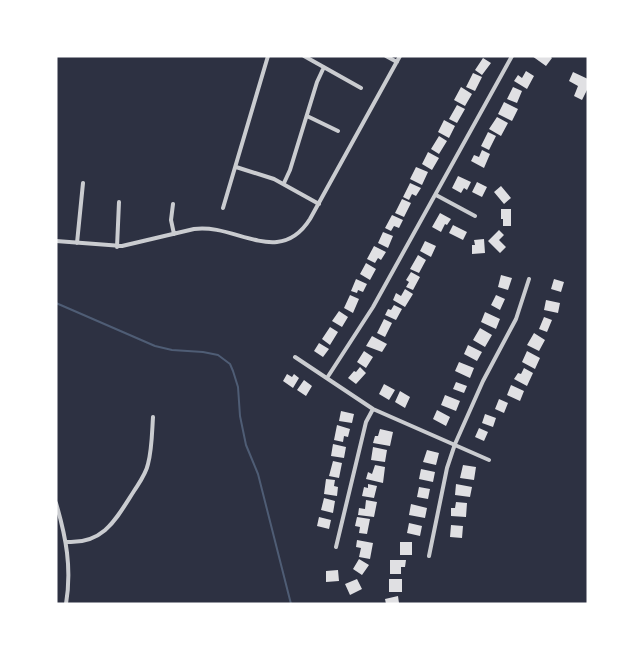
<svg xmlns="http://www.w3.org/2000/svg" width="644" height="660" font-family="'DejaVu Sans',sans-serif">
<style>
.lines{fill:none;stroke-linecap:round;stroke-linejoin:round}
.stream{stroke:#4f5d75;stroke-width:2}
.building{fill:#e0e0e3}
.minor{stroke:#caccd0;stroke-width:4}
</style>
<rect width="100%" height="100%" fill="#2d3142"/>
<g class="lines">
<path class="stream" d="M56,303L155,346L172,350L203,352L218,355L230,364L233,371L238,387L240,416L246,445L258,474L291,604"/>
</g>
<path class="building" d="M532,56H550L552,58L546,66Z
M483,58L491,63L482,75L475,70Z
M526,71L534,76L527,89L514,81L518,75L522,78Z
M573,72L588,79V88L582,100L574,96L578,86L569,81Z
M473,73L482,77L475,91L466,87Z
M461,87L472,94L465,106L454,100Z
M513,87L522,91L517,103L507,99Z
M504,102L518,109L512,121L498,114Z
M457,105L465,109L457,123L449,119Z
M497,117L508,123L501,136L489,129Z
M444,120L455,126L449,138L438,132Z
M488,132L496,136L489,150L481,146Z
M439,136L447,141L439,154L431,149Z
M482,150L490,154L484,168L471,161L474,155L479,157Z
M428,152L439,158L432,170L422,164Z
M416,167L428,172L422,185L410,179Z
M458,176L471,182L467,190L464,188L461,193L452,188Z
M477,182L487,187L482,197L472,192Z
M410,183L421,188L416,196L412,194L409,200L403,197Z
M501,186L511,198L504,204L494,192Z
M402,199L411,203L404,217L395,213Z
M501,209H511V226H503V219H501Z
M440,213L451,219L447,225L445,224L441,232L432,227Z
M392,215L403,220L399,228L394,226L391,231L385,228Z
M453,225L467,232L463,240L449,233Z
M499,230L504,235L499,240L506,247L500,253L488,241Z
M383,232L393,236L388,248L378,243Z
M484,239L485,253L472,254V245H475L474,240Z
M425,241L436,246L431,257L420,251Z
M374,246L386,252L381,260L378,258L375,263L367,259Z
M418,255L426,260L419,273L410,269Z
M366,263L376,269L370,280L360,274Z
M411,272L420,277L413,290L406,287L409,282L406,280Z
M501,275L512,278L508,290L498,287Z
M356,279L367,284L363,292L358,290L357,293L351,291Z
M554,279L564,282L561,292L551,289Z
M405,289L413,294L405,307L393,300L396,293L401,296Z
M350,295L359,299L353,313L344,308Z
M496,295L505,299L500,310L491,305Z
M546,300L560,303L558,313L544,310Z
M394,305L402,309L396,320L385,315L388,309L391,310Z
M339,311L348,317L342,327L332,321Z
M485,312L500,319L496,329L481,322Z
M544,317L552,320L547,332L539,329Z
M384,319L392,323L385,337L377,333Z
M330,327L338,332L330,345L322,339Z
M480,328L492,335L485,347L473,340Z
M534,333L545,340L539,351L527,345Z
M372,336L387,344L382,352L366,346Z
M319,343L329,349L323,357L314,351Z
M468,345L482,352L477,361L464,354Z
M364,351L373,357L366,368L357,362Z
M527,351L540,358L535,369L522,362Z
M459,362L474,368L470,378L455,371Z
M360,367L366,373L356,384L348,378L354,371L356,372Z
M524,368L533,373L527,386L514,379L518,373L521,374Z
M287,374L292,377L294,374L299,378L293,388L283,381Z
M304,380L312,386L306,396L297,390Z
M456,382L467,386L464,393L453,389Z
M384,384L395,390L389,400L379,394Z
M511,385L524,391L520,401L507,395Z
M400,391L410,397L405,408L395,402Z
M445,395L460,401L456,411L441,405Z
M499,399L508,403L504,413L495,409Z
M437,410L450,417L446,426L433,419Z
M341,411L354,414L352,423L339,421Z
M485,414L496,418L493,427L482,423Z
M337,425L350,429L348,437L344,436L343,442L334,440Z
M479,428L488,432L484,441L475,437Z
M380,429L393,432L390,446L373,443L375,436H378Z
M333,444L346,447L344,458L331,456Z
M373,447L387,450L385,462L371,460Z
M427,450L439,453L436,465L423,462Z
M333,461L342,463L339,478L329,476Z
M375,465L385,467L383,483L366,479L368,472L372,474Z
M463,465L476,467L474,480L460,478Z
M421,469L435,472L433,482L419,479Z
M326,479L335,480L334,486L338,487L337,496L324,494Z
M368,484L377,486L374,498L362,496L364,487L368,488Z
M456,484L472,487L470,497L455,495Z
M419,487L430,489L428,499L417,497Z
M324,498L335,501L333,513L321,510Z
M366,500L377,502L374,517L358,515L359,508L365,509Z
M456,502L467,503L466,517L451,516V508H455Z
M411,504L427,508L425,518L409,515Z
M319,517L331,520L329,529L317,526Z
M357,517L370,519L367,534L359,533L360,527L355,526Z
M409,523L422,526L420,536L407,533Z
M451,525L463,526L462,538L450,537Z
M357,540L373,543L370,559L359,557L361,548L356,547Z
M400,542H412V555H400Z
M359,559L369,565L362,575L353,569Z
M390,560H406L405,567H401V574H390Z
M338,570L339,581L326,582V571Z
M357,579L362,589L350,595L345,584Z
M389,579H402V592H389Z
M398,596L399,603L386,604L385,599Z"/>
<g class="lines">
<path class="minor" d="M304,56L361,88
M386,56L397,62
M307,116L338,131
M236,167L274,179L319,204
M284,183L290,170L317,82L324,67
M436,195L475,216
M173,204L171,220L174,234
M223,208L268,56
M56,241L122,246L194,229C236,223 279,268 310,219L400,56
M77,243L83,183
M117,247L119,202
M295,357L373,409L489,460
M327,378L373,307L512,56
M56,503C66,537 72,568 66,604
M67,542C104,544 116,519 134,491C139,483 146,474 148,464C152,449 152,432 153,417
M336,547L366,422L373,409
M429,556L447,468L455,444L483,381L516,319L529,279"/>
</g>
<rect width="644" height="660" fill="none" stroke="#ffffff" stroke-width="115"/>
</svg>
